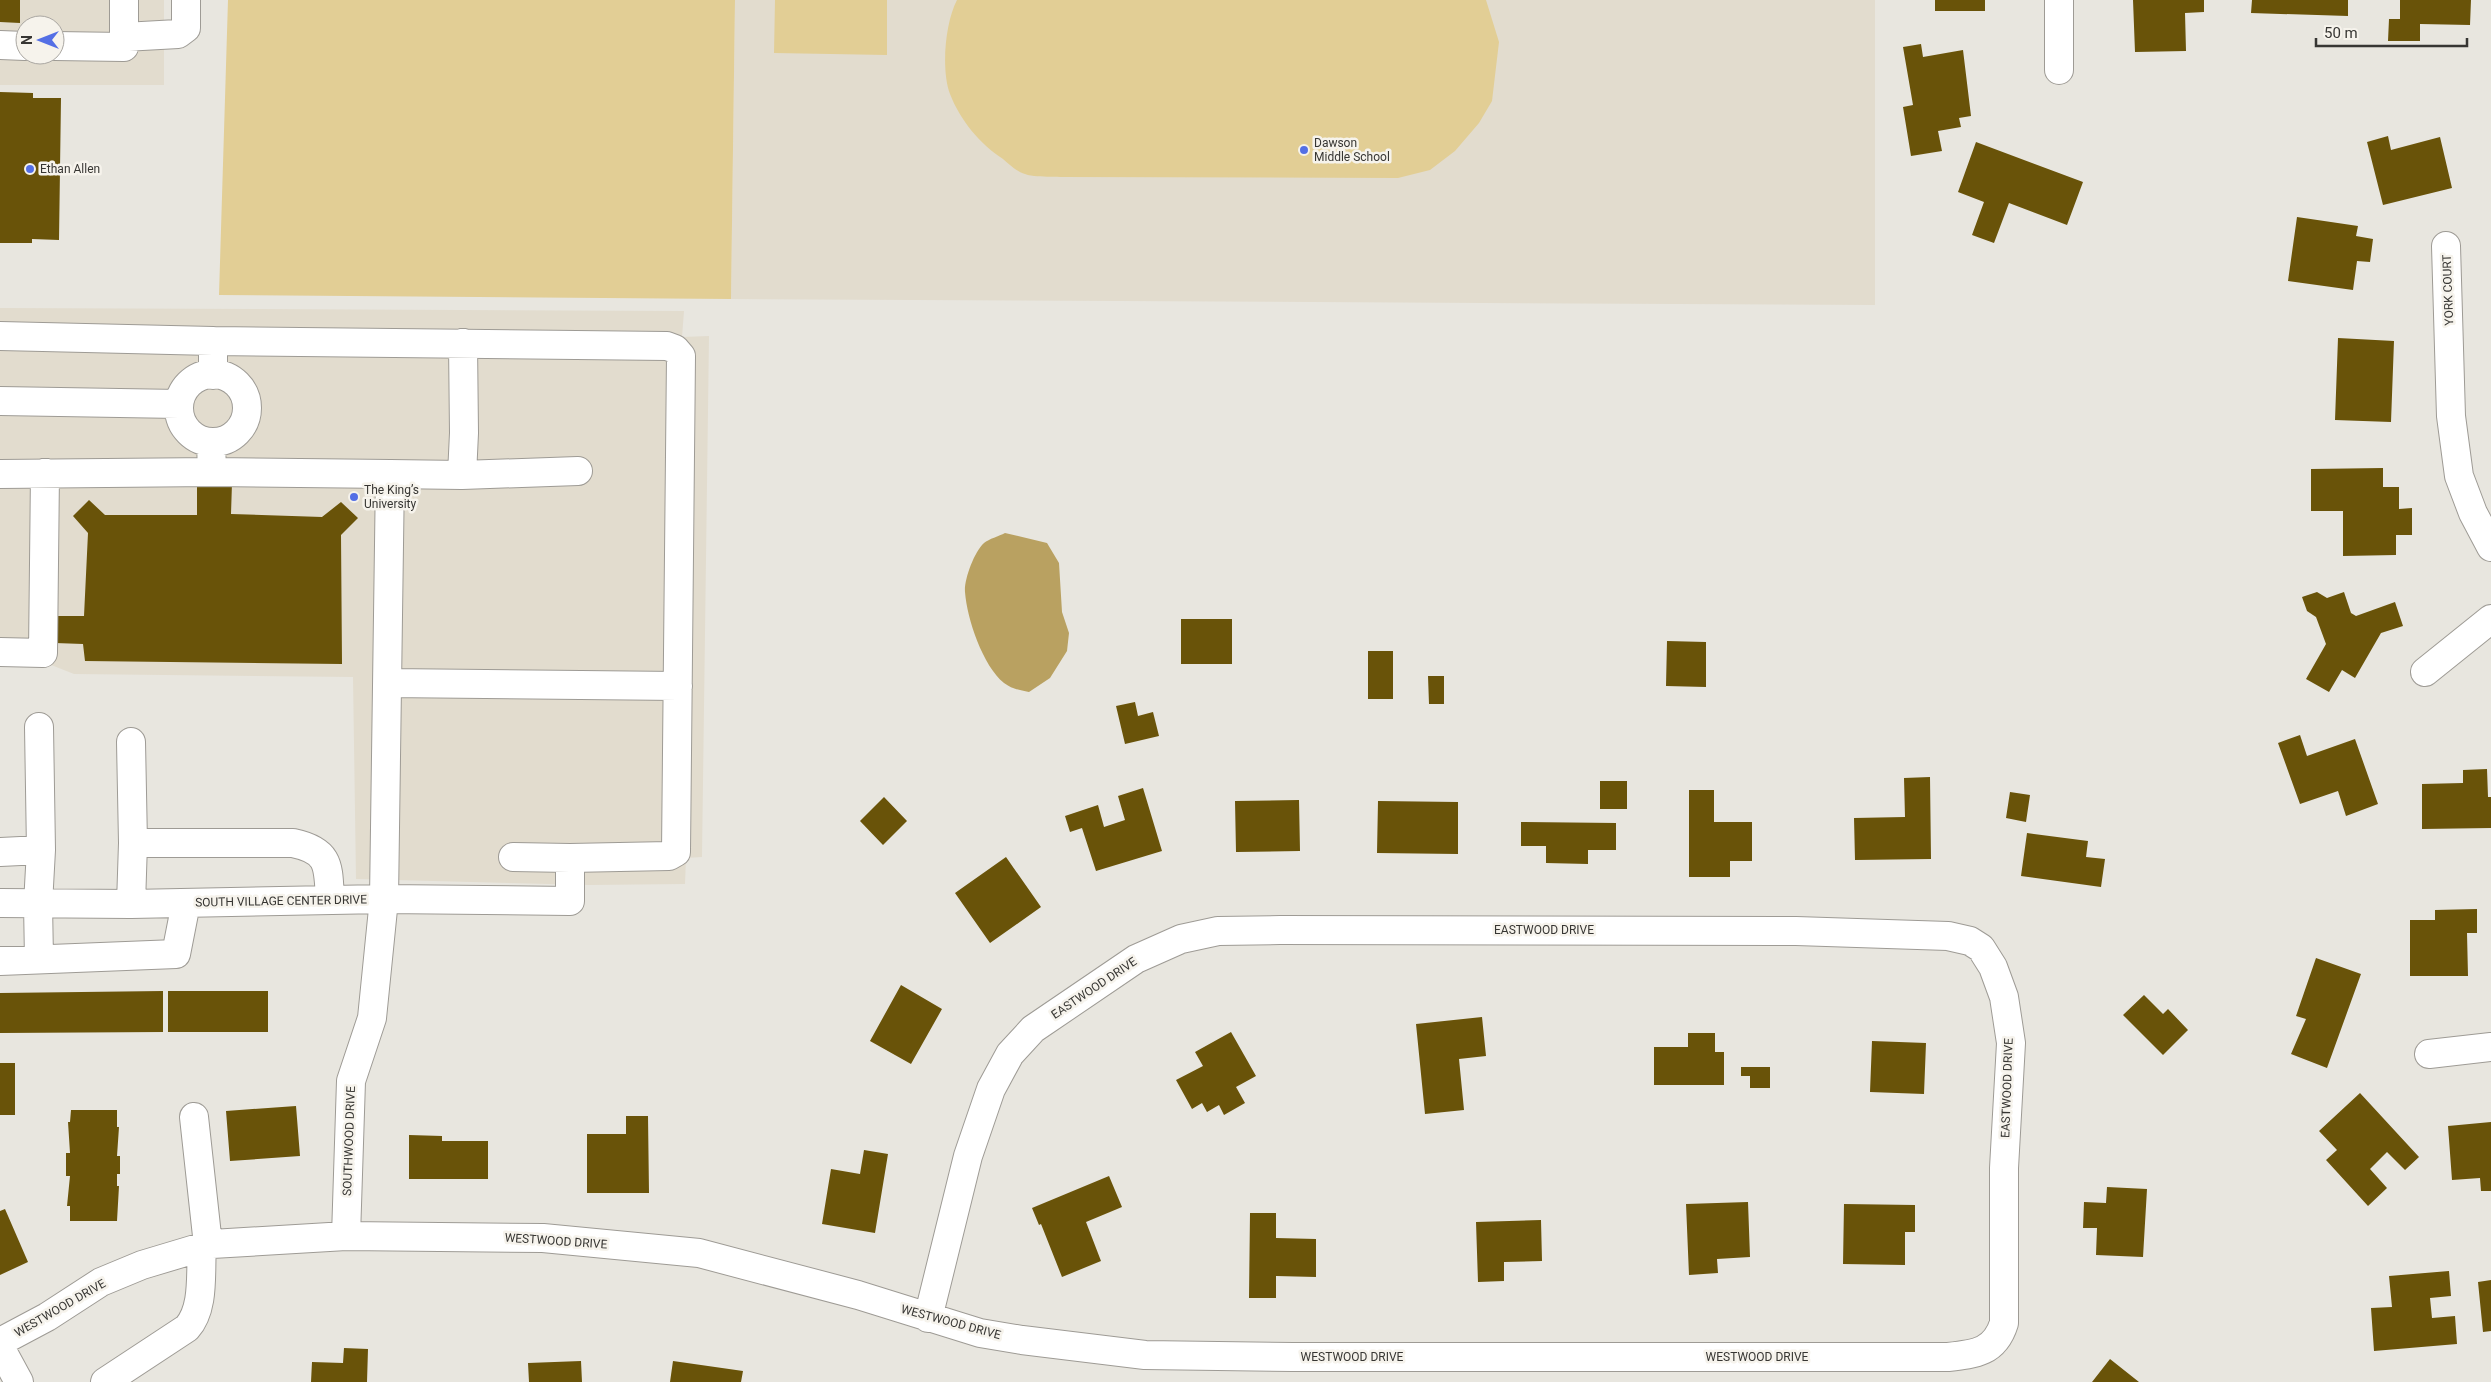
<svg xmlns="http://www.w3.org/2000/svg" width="2491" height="1382" font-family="Roboto,sans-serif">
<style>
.built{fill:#e2dcce;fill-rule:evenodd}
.green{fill:#e2ce95}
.water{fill:#b9a161}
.building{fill:#695309}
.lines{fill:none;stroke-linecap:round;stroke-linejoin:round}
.minor-casing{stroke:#9e9b95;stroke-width:30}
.minor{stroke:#fff;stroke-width:28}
.poi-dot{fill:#546fe5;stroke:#f6f3ec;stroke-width:2}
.labels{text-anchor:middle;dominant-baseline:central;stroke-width:5;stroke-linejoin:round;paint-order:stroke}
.poi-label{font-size:12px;fill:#373633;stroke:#f6f3ec;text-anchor:start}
.street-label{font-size:12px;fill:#373633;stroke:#f6f3ec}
</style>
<rect width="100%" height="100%" fill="#e8e6df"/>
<path class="built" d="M0,0H164V85H0ZM25,25H55V55H25Z
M735,0H1875V305L731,299Z
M0,308L684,311L682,337L709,336L702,857L686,858L685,884L589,885L356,879L353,677L74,674L31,657L0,659Z"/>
<path class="green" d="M228,0H735L731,299L219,295Z
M775,0H887V55L774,53Z
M957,0H1486L1499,42L1492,101L1479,123L1455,151L1430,170L1398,178L1063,177C1052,176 1036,178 1025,174C1017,172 1009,164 1003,159C980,144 960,120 950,94C941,70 945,23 957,0Z"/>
<path class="water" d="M1005,533L1047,543L1059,563L1062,612L1069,633L1067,651L1050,678L1029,692C1019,690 1012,689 1004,683C983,666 967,619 965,592C964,580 974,552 984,543C989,539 999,536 1005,533Z"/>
<path class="building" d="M0,0H20V23L0,22Z
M1935,0H1985V11H1935Z
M2133,0H2204V12L2185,13L2186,51L2135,52Z
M2252,0H2348V16L2251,13Z
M2400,0H2471L2470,25L2420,24V41H2388L2389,19H2400Z
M1921,44L1923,57L1963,50L1971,116L1959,118L1961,127L1938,131L1942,151L1911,156L1903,107L1913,105L1903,47Z
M0,92L33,93V98H61L59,240L32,239V243H0Z
M2388,136L2391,150L2440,137L2452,188L2383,205L2367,142Z
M1976,142L2083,182L2067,225L2009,203L1994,243L1972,235L1984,202L1958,192Z
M2297,217L2358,226L2356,236L2373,239L2370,262L2357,261L2353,290L2288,281Z
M2338,338L2394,341L2391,422L2335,420Z
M2383,468V487H2399V509L2412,508V535H2396V555L2343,556V511H2311V469Z
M197,483H232L231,514L322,517L341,502L358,518L341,535L342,664L85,661L83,644L55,643V616H84L88,533L73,516L89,500L105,515H197Z
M2317,592L2327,598L2344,592L2351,613L2356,616L2395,602L2403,626L2381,633L2355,678L2342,670L2329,692L2306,679L2326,644L2316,617L2307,611L2302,597Z
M1181,619H1232V664H1181Z
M1667,641L1706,642V687L1666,686Z
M1368,651H1393V699H1368Z
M1428,676H1444V704H1429Z
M1135,702L1138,716L1153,712L1159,736L1125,744L1116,706Z
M2300,735L2307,756L2355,739L2378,804L2346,816L2338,791L2300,804L2278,743Z
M2487,769L2488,797H2491V828L2422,829V784L2463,783V770Z
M1930,777L1931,859L1855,860L1854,818L1905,817L1904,778Z
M1600,781H1627V809H1600Z
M1143,788L1162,851L1096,871L1082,828L1070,832L1065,816L1098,805L1104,827L1125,820L1118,796Z
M1689,790H1714V822H1752V861H1730V877H1689Z
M2010,792L2030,795L2026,822L2006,818Z
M884,797L907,821L883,845L860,821Z
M1299,800L1300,851L1236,852L1235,801Z
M1378,801L1458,802V854L1377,853Z
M1521,822L1616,823V850H1588V864L1546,863V846H1521Z
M2027,833L2088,841L2086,857L2105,859L2101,887L2021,876Z
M1006,857L1041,907L990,943L955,893Z
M2477,909V933H2467L2468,976H2410V920H2435V910Z
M2316,958L2361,974L2327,1068L2291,1054L2306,1019L2296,1016Z
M901,985L942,1009L911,1064L870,1041Z
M163,991V1032L0,1033V993Z
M168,991H268V1032H168Z
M2144,995L2163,1014L2168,1009L2188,1030L2163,1055L2123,1015Z
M1482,1017L1486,1056L1459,1059L1464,1110L1425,1114L1416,1024Z
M1231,1032L1256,1076L1236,1087L1245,1103L1224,1115L1219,1105L1207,1112L1202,1103L1192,1109L1176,1080L1203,1066L1195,1052Z
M1688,1033H1715V1052H1724V1085H1654V1047H1688Z
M1872,1041L1926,1043L1924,1094L1870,1092Z
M0,1063H15V1115H0Z
M1741,1067H1770V1088H1750V1076H1741Z
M2360,1093L2419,1157L2405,1170L2387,1152L2370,1169L2387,1188L2368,1206L2326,1160L2337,1150L2319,1131Z
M296,1106L300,1156L230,1161L226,1111Z
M71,1110H117V1127H119L117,1156H120V1174H117V1186H119L117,1221H70V1206H67L70,1176H66V1153H70L68,1122H70Z
M626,1116H648L649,1193H587V1134H626Z
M2491,1122V1191H2481L2480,1178L2452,1180L2448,1126Z
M409,1135L442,1136V1141H488V1179H409Z
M864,1150L888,1154L875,1233L822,1224L831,1169L860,1174Z
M1109,1176L1122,1207L1086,1222L1101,1261L1062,1277L1041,1224L1039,1225L1032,1208Z
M2107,1187L2147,1189L2143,1257L2096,1255L2097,1228H2083L2084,1202L2106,1203Z
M1748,1202L1750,1257L1717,1259L1718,1273L1689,1275L1686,1204Z
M1844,1204L1915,1205V1232H1905V1265L1843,1264Z
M5,1209L28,1262L0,1275V1211Z
M1250,1213H1276V1238L1316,1239V1277L1276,1276V1298H1249Z
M1541,1220L1542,1261L1504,1262V1281L1478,1282L1476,1222Z
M2449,1271L2451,1296L2430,1298L2432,1318L2455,1316L2457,1344L2374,1351L2371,1308L2392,1307L2389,1276Z
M2491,1280V1331L2483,1332L2478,1282Z
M344,1348L368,1349L367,1382H311L312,1362L343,1363Z
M2110,1359L2139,1382H2092Z
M581,1361L582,1382H529L528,1363Z
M673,1361L743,1371L741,1382H670Z"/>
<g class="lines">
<g class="minor-casing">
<path id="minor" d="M2059,0V70
M124,37L178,34L186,28V0
M0,45L25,46
M55,46L124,47V0
M2446,246L2451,416L2459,476L2473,513L2491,547
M0,336L213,341
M179 408a34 34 0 1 1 68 0a34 34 0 1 1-68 0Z
M0,401L179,404
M211,442L212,472L390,474L384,899L372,1018L351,1081L346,1236
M0,474L212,472
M390,474L462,475L464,433L463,343
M462,475L578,471
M0,652L43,653L45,473
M2425,672L2491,619
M388,683L678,686
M39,727L41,850L38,904L39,959
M133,843H293C331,851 328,867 330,900
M0,852L41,850
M513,857L570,858
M0,903L131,904L384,899L570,901V858L669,856L676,852L681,356L675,349L667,346L213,341V375
M131,904L133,843L131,742
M0,961L176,954L186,903
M2429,1054L2491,1047
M194,1117L208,1245
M0,1342L47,1317L101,1282L142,1265L212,1244L346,1236L543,1238L699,1253L858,1295L980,1333L1022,1340L1145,1355L1293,1357H1948C1976,1354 1995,1352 2004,1323V1168L2011,1043L2004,997L1993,967L1981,948L1970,941L1948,936L1796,931L1280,930L1218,931L1181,939L1136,959L1033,1029L1010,1054L991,1089L968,1156L928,1318
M0,1347L19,1382
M105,1382L187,1328C205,1308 200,1272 202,1247"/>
</g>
<use href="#minor" class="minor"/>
</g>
<g class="poi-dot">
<circle cx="1304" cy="150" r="5"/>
<circle cx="30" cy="169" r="5"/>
<circle cx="354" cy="497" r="5"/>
</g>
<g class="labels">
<g class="poi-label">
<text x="1314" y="143">Dawson<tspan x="1314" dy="14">Middle School</tspan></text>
<text x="40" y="169">Ethan Allen</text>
<text x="364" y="490">The King’s<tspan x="364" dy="14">University</tspan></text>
</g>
<g class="street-label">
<text transform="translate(2448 290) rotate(-92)">YORK COURT</text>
<text transform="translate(281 901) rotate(-1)">SOUTH VILLAGE CENTER DRIVE</text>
<text x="1544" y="930">EASTWOOD DRIVE</text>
<text transform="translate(1094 988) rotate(-34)">EASTWOOD DRIVE</text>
<text transform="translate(2007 1088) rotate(-88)">EASTWOOD DRIVE</text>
<text transform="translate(349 1141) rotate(-88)">SOUTHWOOD DRIVE</text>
<text transform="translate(556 1241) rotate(4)">WESTWOOD DRIVE</text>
<text transform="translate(60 1308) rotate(-30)">WESTWOOD DRIVE</text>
<text transform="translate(951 1322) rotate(15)">WESTWOOD DRIVE</text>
<text x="1352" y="1357">WESTWOOD DRIVE</text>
<text x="1757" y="1357">WESTWOOD DRIVE</text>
</g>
</g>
<g transform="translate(40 40) rotate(270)"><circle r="24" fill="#f6f3ec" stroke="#aaa7a2"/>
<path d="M0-4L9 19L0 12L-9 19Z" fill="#546fe5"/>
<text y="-8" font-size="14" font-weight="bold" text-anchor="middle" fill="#373633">N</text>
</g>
<path d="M2316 38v8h151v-8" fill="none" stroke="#373633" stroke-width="2.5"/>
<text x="2324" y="38" font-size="15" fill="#373633" stroke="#f6f3ec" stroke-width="4" paint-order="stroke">50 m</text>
</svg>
